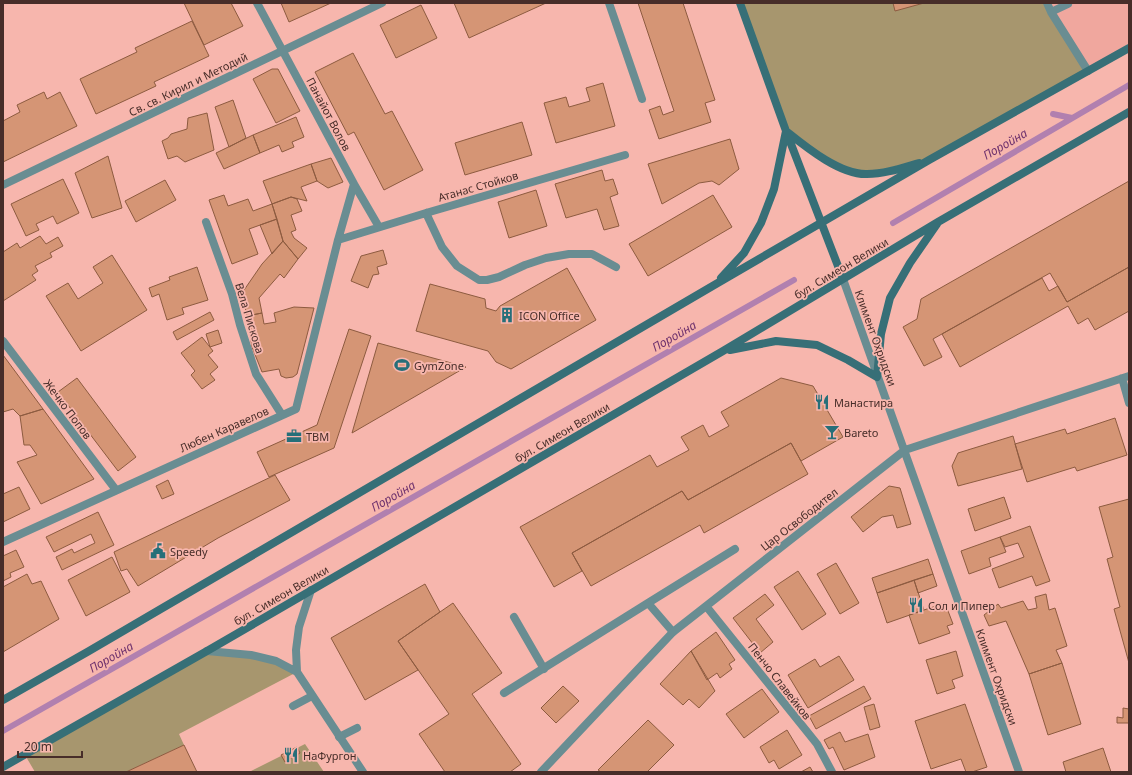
<svg xmlns="http://www.w3.org/2000/svg" width="1132" height="775" font-family="'Noto Sans',sans-serif">
<style>
.built{fill:#f0a79e}
.green{fill:#a7966e}
.lines{fill:none;stroke-linecap:round;stroke-linejoin:round}
.stream{stroke:#b180af;stroke-width:6}
.building{fill:#d59575;stroke:#8d5b40}
.service{stroke:#698d92;stroke-width:8}
.minor{stroke:#698d92;stroke-width:8}
.secondary{stroke:#376f77;stroke-width:8}
.labels{text-anchor:middle;dominant-baseline:central;stroke-width:3.5;stroke-linejoin:round;paint-order:stroke}
.street-label{font-size:11px;fill:#472d29;stroke:#f7b6ad}
.poi-label{font-size:11px;fill:#472d29;stroke:#f7b6ad;text-anchor:start}
.water-label{font-size:12px;font-style:italic;fill:#6e316d;stroke:#f7b6ad}
</style>
<rect width="100%" height="100%" fill="#f7b6ad"/>
<path class="built" d="M1047,3H1129V48L1088,71Z"/>
<path class="green" d="M740,3H1047L1088,71L929,160L882,173L847,170L786,131Z
M207,651L251,655L297,672L179,734L184,745L126,772H35L25,755Z
M305,744L324,772H249Z"/>
<g class="lines">
<path class="stream" d="M1053,114L1072,118
M893,223L1129,85
M3,731L794,280"/>
</g>
<path class="building" d="M184,3H231L243,26L204,45Z
M281,3H331L289,22Z
M454,3H546L469,38Z
M638,3H683L715,100L705,103L711,122L659,139L649,110L660,106L663,115L674,111Z
M893,3H924L895,11Z
M421,5L437,38L396,58L380,25Z
M192,21L209,56L154,82L156,86L96,114L80,79L137,52L135,48Z
M353,53L385,114L392,111L423,170L384,190L354,132L348,135L315,72Z
M272,69H278L300,111L276,123L253,79Z
M603,83L615,126L556,143L544,103L566,97L569,107L590,101L586,88Z
M44,92L47,99L60,92L77,126L3,162V121L20,112L17,105Z
M233,100L246,138L229,147L215,107Z
M207,113L214,150L185,162L177,156L168,159L162,141L168,138L171,134L187,129L188,118Z
M296,117L304,137L292,142L294,147L282,152L279,145L260,153L253,135Z
M522,122L532,155L465,175L455,143Z
M253,135L260,153L224,169L216,153Z
M730,139L739,169L719,185L712,181L699,183L662,204L648,164Z
M108,156L122,208L92,218L75,173Z
M331,158L343,182L328,188L317,181L311,164Z
M311,164L317,181L301,187L307,201L291,197L272,204L263,181Z
M602,170L605,181L613,179L618,194L610,197L619,226L604,230L597,209L566,218L555,184Z
M63,179L79,213L57,224L53,216L36,224L39,230L26,236L11,204Z
M165,180L176,200L136,222L125,201Z
M1129,181V267L1067,302L1050,273L933,339L942,357L924,366L903,327L917,319L921,299Z
M536,190L547,226L509,238L498,202Z
M224,195L228,206L248,199L253,211L272,204L277,219L249,229L258,254L232,264L209,200Z
M713,195L732,227L648,276L629,244Z
M291,197L297,199L302,211L291,215L296,230L291,232L294,238L307,248L298,259L283,241L272,204Z
M277,219L283,241L272,254L260,225Z
M40,236L46,244L58,237L63,246L50,253L52,257L35,266L38,271L32,275L36,280L3,301V252L17,243L20,248Z
M283,241L298,259L284,278L280,274L259,298L262,313L247,316L242,293L262,264Z
M383,250L387,264L377,267L379,274L373,275L368,288L351,281L361,256Z
M112,255L147,310L81,351L46,296L68,283L78,299L103,283L93,267Z
M197,267L208,300L182,308L184,314L167,320L159,294L152,297L149,288L170,280L169,277Z
M1129,267V311L1095,330L1088,318L1078,324L1068,306L960,367L942,334L1042,278L1049,291L1058,286L1067,302Z
M567,268L596,320L511,369L496,362L488,351L416,331L430,284L485,299L486,308L496,311L500,306Z
M294,307L314,308L297,374L293,377L286,378L281,376L279,369L262,372L252,347L247,316L262,313L264,324L276,322L274,313Z
M210,312L214,320L177,340L173,332Z
M349,329L371,336L334,448L269,477L257,452L317,425Z
M218,330L222,343L210,347L206,334Z
M202,337L213,351L208,355L218,367L210,374L215,380L202,389L191,375L195,371L181,353Z
M378,343L466,367L352,433Z
M3,355L43,409L20,416L13,409L3,412Z
M77,378L136,457L118,471L58,392Z
M781,378L813,386L843,437L801,461L791,443L688,500L682,491L572,553L582,571L554,587L520,527L650,455L657,467L689,450L681,437L703,425L709,437L729,426L721,412Z
M43,409L94,479L41,504L17,462L37,455L30,445H24L20,416Z
M1115,418L1127,455L1077,471L1075,467L1027,482L1015,444L1065,429L1067,434Z
M1013,436L1022,469L958,486L952,466L958,453Z
M791,443L808,474L704,533L700,525L591,586L572,553L682,491L688,500Z
M275,475L290,500L218,538L138,586L127,569L121,571L114,552Z
M168,480L174,494L162,499L156,486Z
M889,486L900,488L911,524L897,528L893,515L882,517L863,532L851,517Z
M19,487L30,509L3,522V494Z
M1004,497L1011,518L975,531L968,509Z
M1129,499V663L1114,609L1120,607L1107,559L1113,557L1099,507Z
M98,512L114,545L62,570L56,557L72,549L74,553L95,543L91,534L54,552L46,537Z
M1030,526L1050,581L1036,586L1032,576L999,588L992,569L1024,557L1018,543L1005,547L1000,537Z
M1000,537L1006,552L989,558L991,566L969,574L961,551Z
M16,550L24,567L10,573L11,577L3,581V556Z
M112,557L130,592L86,616L68,580Z
M928,559L933,574L877,593L872,578Z
M836,563L859,603L840,614L817,574Z
M798,571L826,614L802,630L774,587Z
M27,574L32,584L41,581L59,619L3,652V587Z
M933,574L937,586L918,593L914,580Z
M914,580L924,610L887,623L877,593Z
M425,584L440,612L398,641L418,670L365,700L331,638Z
M765,594L774,605L756,619L773,642L760,653L733,618Z
M1046,594L1049,610L1055,608L1067,646L1056,650L1062,663L1029,674L1006,621L989,626L984,615L998,604L1001,608L1023,601L1028,610L1037,608L1035,597Z
M453,603L502,673L472,694L521,764L510,772H445L419,734L449,714L398,641Z
M945,603L953,624L947,626L950,633L919,644L909,615Z
M716,632L735,660L729,664L732,669L720,678L717,673L707,680L691,651Z
M691,651L715,691L699,708L689,699L683,705L660,684Z
M956,651L963,676L952,680L955,688L937,694L926,660Z
M839,656L854,680L808,708L788,675L815,659L820,667Z
M1062,663L1081,724L1048,735L1029,674Z
M563,686L579,701L556,723L541,708Z
M864,686L871,699L816,729L809,716Z
M762,689L779,712L744,738L726,714Z
M874,704L880,727L870,730L864,707Z
M965,704L987,767L972,772H966L961,759L931,769L915,721Z
M1123,708L1129,709V723H1117V717L1123,718Z
M648,720L674,745L647,772H601L598,770Z
M787,730L802,755L779,769L774,760L769,763L760,747Z
M840,732L845,742L868,734L875,757L844,770L833,747L829,749L824,740Z
M184,745L197,772H126Z
M297,747L300,753L285,762L281,755Z
M1103,748L1111,772H1066L1063,762Z
M810,767L813,772H801Z"/>
<g class="lines">
<path class="service" d="M609,3L642,99
M1047,3L1051,12L1088,71
M1051,12L1068,4
M648,603L735,549
M514,617L544,669
M504,693L648,603L673,632
M293,706L312,696
M339,737L357,728"/>
<path class="minor" d="M354,184L379,227
M3,185L382,3
M426,213L442,247L457,266L479,280H487L499,277L525,265L546,258L569,254H592L616,267
M206,222L232,294L240,325L256,374L282,415
M338,240L426,213L625,155
M843,279L1019,772
M3,341L116,490
M1122,378L1129,403
M3,542L296,409L338,240L354,184L257,3
M706,606L817,744L832,772
M207,651L251,655L276,661L297,672L363,772
M297,672L296,650L299,627L311,590
M541,772L673,632L905,450L1129,376"/>
<path class="secondary" d="M740,3L786,131L843,279
M721,278L744,253L761,223L774,189L786,131C806,147 840,175 867,174C885,174 902,168 919,163
M730,350L776,341L817,345L848,360L877,377L881,334L890,298L910,263L937,224
M3,700L89,651L716,284L929,160L1129,48
M3,767L207,651L723,351L938,222L1129,112"/>
</g>
<defs>
<g id="building-bare" transform="scale(1.2)"><path d="M-4-6H4V6H1V3H-1V6H-4ZM-2.5-4.3h1.7v1.8h-1.7ZM.8-4.3h1.7v1.8H.8ZM-2.5-1h1.7V.8h-1.7ZM.8-1h1.7V.8H.8Z" fill="#266f79" stroke="#f7b6ad" stroke-width="2.5" paint-order="stroke"/></g>
<g id="stadium-bare" transform="scale(1.2)"><path d="M0-5a6.5 5 0 1 0 0 10a6.5 5 0 1 0 0-10ZM-3.5-1.8h7v3.6h-7Z" fill="#266f79" stroke="#f7b6ad" stroke-width="2.5" paint-order="stroke"/></g>
<g id="restaurant-bare" transform="scale(1.2)"><path d="M-5-6h1v4h1v-4h1v4h1v-4h1v5L-1.5 .5V6h-2V.5L-5-1ZM5-6V6H3V1.5H1.5Q1.5-4 5-6Z" fill="#266f79" stroke="#f7b6ad" stroke-width="2.5" paint-order="stroke"/></g>
<g id="bar-bare" transform="scale(1.2)"><path d="M-6-5H6L.8 .8V4.5H3.5V6h-7V4.5H-.8V.8Z" fill="#266f79" stroke="#f7b6ad" stroke-width="2.5" paint-order="stroke"/></g>
<g id="office-bare" transform="scale(1.2)"><path d="M-6-3h4V-5.5h4V-3h4V5H-6ZM-1-4.5V-3h2v-1.5ZM-6 0V1H6V0Z" fill="#266f79" stroke="#f7b6ad" stroke-width="2.5" paint-order="stroke"/></g>
<g id="civic-bare" transform="scale(1.2)"><path d="M-.6-6.5H3V-4.5H.6V-3L4-1V1h2V6H-6V1h2V-1L-.6-3ZM-1.2 2.5V6h2.4V2.5Z" fill="#266f79" stroke="#f7b6ad" stroke-width="2.5" paint-order="stroke"/></g>
</defs>
<g fill-rule="evenodd">
<use href="#building-bare" x="507" y="315"/>
<use href="#stadium-bare" x="402" y="365"/>
<use href="#restaurant-bare" x="822" y="402"/>
<use href="#bar-bare" x="832" y="432"/>
<use href="#office-bare" x="294" y="436"/>
<use href="#civic-bare" x="158" y="551"/>
<use href="#restaurant-bare" x="916" y="605"/>
<use href="#restaurant-bare" x="291" y="755"/>
</g>
<g class="labels">
<g class="street-label">
<text transform="translate(188 84) rotate(-26)">Св. св. Кирил и Методий</text>
<text transform="translate(329 114) rotate(62)">Панайот Волов</text>
<text transform="translate(478 186) rotate(-16)">Атанас Стойков</text>
<text transform="translate(841 268) rotate(-31)">бул. Симеон Велики</text>
<text transform="translate(250 318) rotate(73)">Вела Пискова</text>
<text transform="translate(876 338) rotate(70)">Климент Охридски</text>
<text transform="translate(68 409) rotate(53)">Жечко Попов</text>
<text transform="translate(224 429) rotate(-24)">Любен Каравелов</text>
<text transform="translate(562 432) rotate(-30)">бул. Симеон Велики</text>
<text transform="translate(799 519) rotate(-38)">Цар Освободител</text>
<text transform="translate(281 595) rotate(-30)">бул. Симеон Велики</text>
<text transform="translate(997 677) rotate(70)">Климент Охридски</text>
<text transform="translate(780 681) rotate(52)">Пенчо Славейков</text>
</g>
<g class="poi-label">
<text x="519" y="315">ICON Office</text>
<text x="414" y="365">GymZone</text>
<text x="834" y="402">Манастира</text>
<text x="844" y="432">Bareto</text>
<text x="306" y="436">ТВМ</text>
<text x="170" y="551">Speedy</text>
<text x="928" y="605">Сол и Пипер</text>
<text x="303" y="755">НаФургон</text>
</g>
<g class="water-label">
<text transform="translate(1005 144) rotate(-30)">Поройна</text>
<text transform="translate(674 336) rotate(-30)">Поройна</text>
<text transform="translate(393 496) rotate(-30)">Поройна</text>
<text transform="translate(111 657) rotate(-30)">Поройна</text>
</g>
</g>
<rect width="1132" height="775" fill="none" stroke="#472d29" stroke-width="8"/>
<path d="M18 751v6h64v-6" fill="none" stroke="#472d29" stroke-width="2"/>
<text x="24" y="751" font-size="12" fill="#472d29" stroke="#f7b6ad" stroke-width="3" paint-order="stroke">20 m</text>
</svg>
